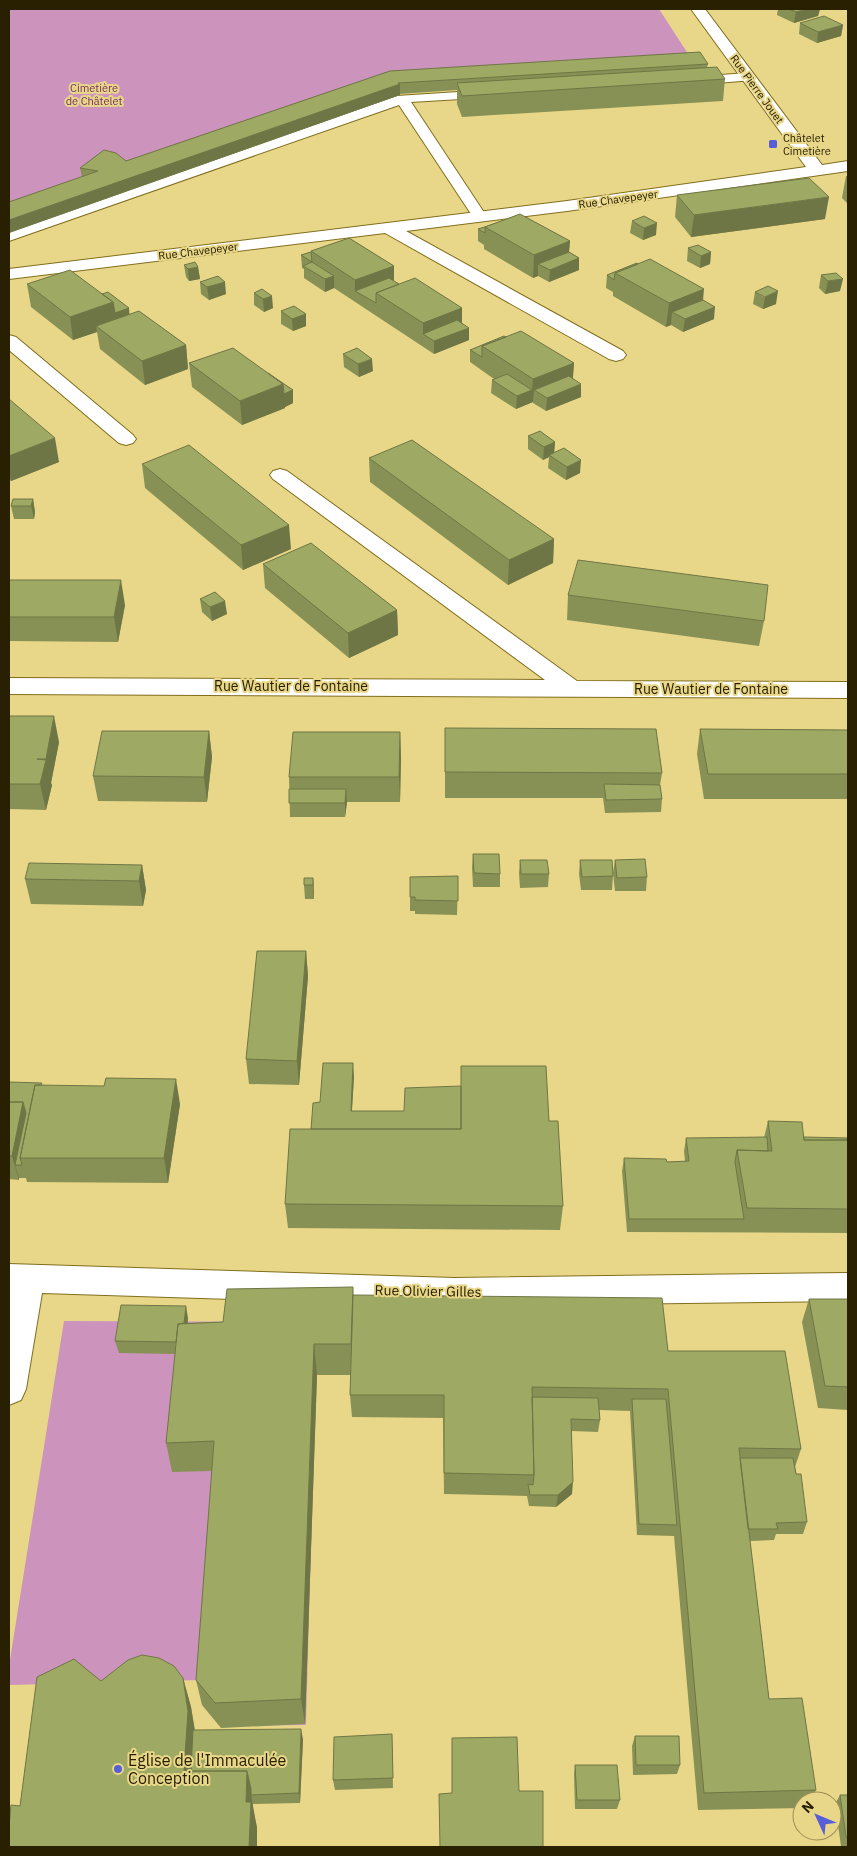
<svg xmlns="http://www.w3.org/2000/svg" width="857" height="1856" font-family="'IBM Plex Sans',sans-serif">
<style>
.green{fill:#cc94bd}
.lines{fill:none;stroke-linecap:round;stroke-linejoin:round}
.service-casing{stroke:#806e1d;stroke-width:2}
.minor-casing{stroke:#806e1d;stroke-width:2}
.service{fill:#fff;fill-rule:evenodd}
.minor{fill:#fff;fill-rule:evenodd}
.wall{fill:#889155}
.shaded-wall{fill:#6f7645}
.building{fill:#9ea963;stroke:#6f7645}
.poi-dot{fill:#585ed5;stroke:#e9d789;stroke-width:2}
.labels{text-anchor:middle;dominant-baseline:central;stroke-width:4;stroke-linejoin:round;paint-order:stroke}
.far-park-label{font-size:11px;fill:#762e67;stroke:#e9d789}
.far-street-label{font-size:11px;fill:#282001;stroke:#e9d789}
.far-poi-label{font-size:11px;fill:#282001;stroke:#e9d789;text-anchor:start}
.street-label{font-size:14px;fill:#282001;stroke:#e9d789}
.near-poi-label{font-size:16px;fill:#282001;stroke:#e9d789;text-anchor:start}
</style>
<rect width="100%" height="100%" fill="#e9d789"/>
<path class="green" d="M9,9H659L694,63L384,83L9,213Z
M64,1321L317,1322L306,1725L221,1726L203,1680L9,1685V1666Z"/>
<g class="lines">
<g class="service-casing">
<path id="service" d="M748,73L753,74L755,77L753,80L693,85L686,81L693,77Z
M489,90L494,91L496,94L494,97L411,102L487,217L485,220H475L399,105L9,241V232L397,96Z"/>
</g>
<g class="minor-casing">
<path id="minor" d="M691,9H705L822,165L848,161V171L567,211L406,231L623,351L626,355L623,359L616,361L609,359L385,233L9,279V269L567,201L806,167Z
M9,335L16,337L133,435L136,439L133,443L126,445L119,443L9,350Z
M280,469L287,471L577,681L848,682V698L9,694V678L545,680L273,479L270,475L273,471Z
M9,1264L454,1278L848,1273V1301L454,1306L42,1293L26,1389L21,1400L9,1405Z"/>
</g>
<use href="#service" class="service"/>
<use href="#minor" class="minor"/>
</g>
<path class="wall" d="M778,9H820L818,16L794,23L777,15Z
M800,23L843,25L841,36L817,43L799,34Z
M708,64L707,67L725,79L723,101L462,117L457,104V90L400,94V95L9,233V202L82,177L80,168L126,161L390,71Z
M846,176H848V204L842,198Z
M677,195L825,219L691,237L675,217Z
M520,214L570,241L569,252L579,258V270L549,282L538,276L533,278L484,249V245L478,241V229Z
M632,221L656,235L643,240L630,233Z
M349,238L394,266V281L399,284L462,308V323L469,340L434,354L334,288L325,292L304,278V269L302,268L301,255Z
M688,248L711,252L710,264L700,268L687,261Z
M637,263L703,300L714,319L683,332L671,325L666,327L613,296V292L606,288L607,275Z
M184,265L198,267L200,279L189,281L186,277Z
M821,275L840,291L825,294L819,288Z
M200,282L226,294L209,300L201,294Z
M27,284L129,314L186,345L188,369L145,385L100,349L97,332L73,340L31,307Z
M262,289L273,308L264,312L254,305V293Z
M755,292L776,304L763,309L753,304Z
M281,311L306,314V326L293,331L281,324Z
M504,336L574,363L573,378L581,397L546,411L533,403V402L516,409L491,393L492,380L494,379L470,362V350Z
M343,354L373,371L359,377L344,367Z
M189,363L293,403L285,407V408L242,425L192,387Z
M9,399L59,462L11,481L9,479Z
M528,436L555,442L554,452L580,473L566,480L548,468L549,457L543,460L528,449Z
M369,458L554,539L553,563L508,585L370,482Z
M142,464L291,549L243,570L145,488Z
M33,499L35,512L34,519H14L11,506Z
M263,564L397,610L398,635L349,658L265,588Z
M9,580L125,605L118,642L9,641Z
M568,595L764,621L759,646L567,620Z
M200,599L227,614L212,621L202,612Z
M9,716L59,742L51,783L52,785L46,810L9,809Z
M445,728L662,773L660,785L662,799L661,812L605,813L603,798H445Z
M700,729L848,730V799H704L697,754Z
M209,731L212,757L207,802L98,801L93,776Z
M400,732L401,758L400,802H347L345,817H290L289,777Z
M473,854L500,874V887H473L472,867Z
M520,860L549,874L548,887L520,888L519,873Z
M580,860L613,876L612,890H581L579,874Z
M615,860L647,877L646,891H615L613,873Z
M142,865L146,890L143,906L31,904L25,879Z
M458,876L457,915L415,914V911H410V877Z
M313,878L314,891V899H305L304,885Z
M306,951L308,976L299,1085L249,1084L246,1059Z
M461,1066L549,1121L563,1206L560,1230L288,1228L285,1204L320,1102L354,1076L352,1111H404L461,1092Z
M9,1082L42,1085L180,1104L168,1183L27,1182L26,1178H19V1180L9,1179Z
M768,1121L804,1137L848,1138V1233L627,1232L622,1171L624,1158L667,1162L685,1161L684,1151L686,1138H764Z
M353,1295L668,1351L801,1449L795,1467L807,1522L803,1534H776L774,1540L750,1541L769,1699L816,1790L810,1801H802V1808L698,1810L674,1536L637,1535L630,1411L599,1410L600,1420L598,1432L572,1431V1494L556,1507L529,1506L527,1496L444,1494L443,1418L352,1417L350,1395L351,1375H317L305,1724L221,1728L202,1705L196,1680L212,1471L172,1472L166,1443L175,1354L119,1353L115,1341L188,1318V1323L223,1322Z
M809,1299H848V1410L818,1408L802,1322Z
M183,1678L191,1707L195,1730L303,1739L300,1803L253,1804V1809L257,1828L20,1806L101,1681Z
M392,1734L393,1788L335,1790L333,1780Z
M635,1736L680,1765L677,1774L633,1775L632,1746Z
M575,1765L620,1800L617,1809H575L574,1774Z
M840,1795H848V1846H841L835,1804Z"/>
<path class="shaded-wall" d="M808,9H820L818,16L794,23L796,12Z
M843,25L841,36L817,43L818,32Z
M400,84V95L9,233V220Z
M829,197L825,219L691,237L694,215Z
M657,223L656,235L643,240L644,228Z
M570,241L568,262L579,258V270L549,282L550,270L538,264V276L533,278L534,255Z
M711,252L710,264L700,268L701,256Z
M394,266V288L355,291V280Z
M198,267L200,279L189,281L188,269Z
M334,276V288L325,292V279Z
M843,279L840,291L825,294L828,281Z
M225,282L226,294L209,300L207,287Z
M704,289L702,312H672L671,325L666,327L669,303Z
M778,291L776,304L763,309L765,297Z
M272,296L273,308L264,312L263,299Z
M113,302L129,308L130,321L96,326L97,332L73,340L70,317Z
M715,307L714,319L683,332L685,319Z
M462,308V331L469,328V340L434,354V341L423,334V347V323Z
M306,314V326L293,331L292,319Z
M186,345L188,369L145,385L142,361Z
M372,359L373,371L359,377L358,364Z
M574,363L572,387L534,390L533,402L516,409L517,396L532,390L533,379Z
M283,384L293,390V403L285,407V408L242,425L240,401Z
M581,384V397L546,411L547,398Z
M55,438L59,462L11,481L9,471V456Z
M555,442L554,455H549V457L543,460L544,447Z
M581,460L580,473L566,480L567,467Z
M33,499L35,512L34,519L31,506Z
M289,525L291,549L243,570L241,545Z
M554,539L553,563L508,585L509,560Z
M121,580L125,605L118,642L114,617Z
M225,601L227,614L212,621L210,607Z
M397,610L398,635L349,658L348,633Z
M54,716L59,742L51,783L52,785L46,810L40,784L46,761V759Z
M209,731L212,757L207,802L204,777Z
M400,732L401,758L400,802L399,777Z
M346,789L347,802L345,817V803Z
M142,865L146,890L143,906L139,881Z
M313,878L314,891V899L313,885Z
M306,951L308,976L299,1085L297,1061Z
M353,1063L354,1076L351,1124V1111Z
M176,1079L180,1104L168,1183L164,1158Z
M23,1102L29,1126L20,1158L15,1165L19,1178V1180L12,1156Z
M353,1287L355,1318L353,1375L351,1344Z
M186,1306L188,1318L184,1354L181,1342Z
M314,1344L317,1375L305,1724L301,1699Z
M573,1482L572,1494L556,1507L558,1495Z
M183,1678L191,1707L196,1740L193,1789L184,1771Z
M301,1729L303,1739L300,1803L299,1793Z
M247,1771L253,1795H251L257,1828V1847H249L246,1802Z"/>
<path class="building" d="M789,9H808L796,12Z
M824,16L843,25L818,32L800,23Z
M700,52L708,64L398,83L400,84L9,220V202L98,171L80,168L104,150L116,153L126,161L390,71Z
M717,67L725,79L462,96L457,83Z
M809,178L829,197L694,215L677,195Z
M520,214L570,241L534,255L485,227Z
M644,216L657,223L644,228L632,221Z
M485,227V233L478,229Z
M349,238L394,266L355,280L311,251Z
M698,245L711,252L701,256L688,248Z
M311,252L312,262L301,255Z
M569,252L579,258L550,270L538,264Z
M650,259L704,289L669,303L615,273Z
M195,262L198,267L188,269L184,265Z
M312,262L334,276L325,279L303,266Z
M637,263L638,264L615,273L614,280L607,275Z
M70,270L113,302L70,317L27,284Z
M836,273L843,279L828,281L821,275Z
M218,276L225,282L207,287L200,282Z
M389,278L399,284L376,293V303L355,291Z
M415,278L462,308L423,323L376,293Z
M768,286L778,291L765,297L755,292Z
M262,289L272,296L263,299L254,293Z
M108,292L129,308L115,313L113,302L102,294Z
M703,300L715,307L685,319L672,312Z
M294,306L306,314L292,319L281,311Z
M139,311L186,345L142,361L96,326Z
M457,320L469,328L434,341L423,334Z
M521,331L574,363L533,379L482,346Z
M504,336L506,337L482,346V357L470,350Z
M233,348L283,384L240,401L189,363Z
M357,348L372,359L358,364L343,354Z
M268,373L293,390L284,394L283,384Z
M507,374L532,390L517,396L492,380Z
M569,376L581,384L547,398L534,390Z
M9,399L55,438L9,456Z
M540,431L555,442L544,447L528,436Z
M412,440L554,539L509,560L369,458Z
M189,445L289,525L241,545L142,464Z
M564,448L581,460L567,467L549,455Z
M13,499H33L31,506H11Z
M311,543L397,610L348,633L263,564Z
M578,560L768,585L764,621L568,595Z
M9,580H121L114,617H9Z
M215,592L225,601L210,607L200,599Z
M9,716H54L46,759H37L46,760L40,784H9Z
M445,728L656,729L662,773L445,772Z
M700,729L848,730V774H708Z
M102,731H209L204,777L93,776Z
M293,732H400L399,777H289Z
M604,784L660,785L662,799L606,800Z
M289,789H346L345,803H289Z
M473,854H499L500,874L474,873Z
M645,859L647,877L617,878L615,860Z
M520,860H547L549,874H521Z
M580,860H612L613,876L582,877Z
M29,863L142,865L139,881L25,879Z
M458,876V901L415,900V897H410V877Z
M304,878H313V885H304Z
M257,951H306L297,1061L246,1059Z
M323,1063H353L351,1111H404L405,1088L461,1086V1129H311L313,1103L320,1102Z
M461,1066H546L549,1121H558L563,1206L285,1204L290,1129H461Z
M106,1078L176,1079L164,1158H20L35,1085L104,1086Z
M9,1082L42,1083L41,1085H35L20,1158L22,1165H15L26,1113L23,1102H9Z
M9,1102H23L12,1156H9Z
M768,1121L802,1122L804,1140H848V1209L747,1208L737,1150L772,1151Z
M767,1137L768,1151L737,1150L735,1162L744,1219H629L624,1158L666,1159L667,1162L689,1161L686,1138Z
M804,1137L848,1138V1140H804Z
M353,1287L351,1344H314L301,1699L215,1703L196,1680L214,1441L166,1443L178,1324L223,1322L227,1289Z
M353,1295L662,1298L668,1351H785L801,1449L739,1448L769,1699L802,1698L816,1790L704,1793L668,1389L532,1387L534,1475L444,1473V1395H350Z
M809,1299H848V1387L825,1386Z
M121,1305L186,1306L184,1323L178,1324L176,1342L115,1341Z
M532,1397L598,1398L600,1420L571,1419L573,1482L558,1495H530L528,1484L533,1485L534,1475Z
M632,1399H666L677,1525L639,1524Z
M740,1458H793L796,1474H801L807,1522L776,1523L778,1529H748Z
M142,1655L159,1658L174,1666L183,1678L188,1711L184,1771H247L246,1802H251L249,1847H9V1826L11,1805L20,1806L37,1677L74,1659L101,1681L128,1660Z
M301,1729L299,1793L251,1795V1789L247,1771H191L193,1730Z
M392,1734L393,1778L333,1780L334,1737Z
M635,1736H679L680,1765H636Z
M517,1737L519,1791H543V1847H440L439,1794L452,1793V1738Z
M575,1765H617L620,1800H577Z
M840,1795H848V1837H846Z"/>
<g class="poi-dot">
<rect x="768" y="139" width="10" height="10" rx="2.5"/>
<circle cx="118" cy="1769" r="5"/>
</g>
<g class="labels">
<g class="far-park-label">
<text x="94" y="88">Cimetière<tspan x="94" dy="13">de Châtelet</tspan></text>
</g>
<g class="far-street-label">
<text transform="translate(757 89) rotate(54)">Rue Pierre Jouet</text>
<text transform="translate(618 199) rotate(-8)">Rue Chavepeyer</text>
<text transform="translate(198 251) rotate(-7)">Rue Chavepeyer</text>
</g>
<g class="far-poi-label">
<text x="783" y="138">Châtelet<tspan x="783" dy="13">Cimetière</tspan></text>
</g>
<g class="street-label">
<text x="291" y="686">Rue Wautier de Fontaine</text>
<text x="711" y="689">Rue Wautier de Fontaine</text>
<text transform="translate(428 1291) rotate(1)">Rue Olivier Gilles</text>
</g>
<g class="near-poi-label">
<text x="128" y="1760">Église de l'Immaculée<tspan x="128" dy="18">Conception</tspan></text>
</g>
</g>
<rect width="857" height="1856" fill="none" stroke="#282001" stroke-width="20"/>
<g transform="translate(817 1816) rotate(314)"><circle r="24" fill="#e9d789" stroke="#9c8e53"/>
<path d="M0-4L9 19L0 12L-9 19Z" fill="#585ed5"/>
<text y="-8" font-size="14" font-weight="bold" text-anchor="middle" fill="#282001">N</text>
</g>
</svg>
